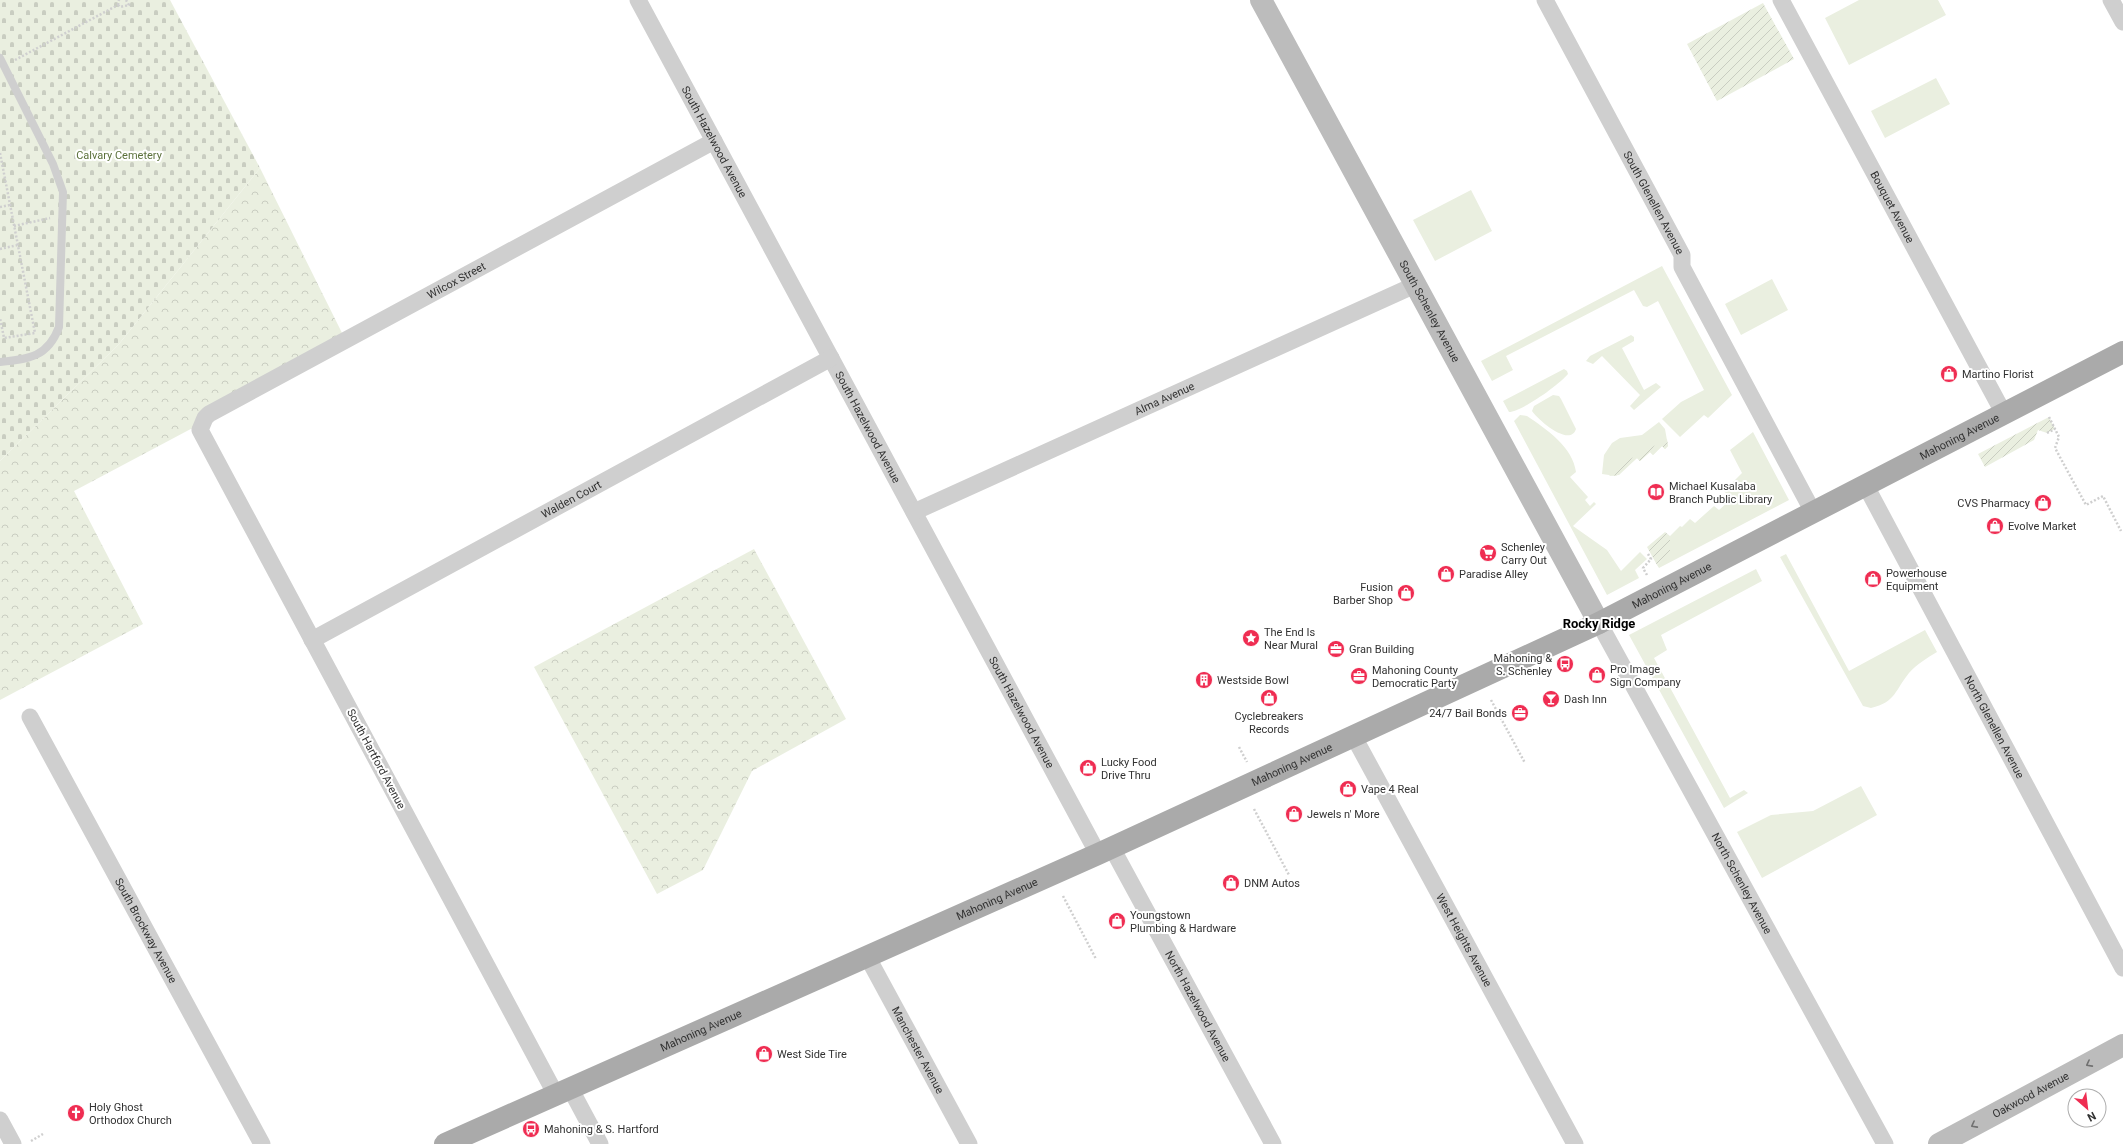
<svg xmlns="http://www.w3.org/2000/svg" width="2123" height="1144" font-family="Roboto,sans-serif">
<style>
.green{fill:#eaefe0}
.forest{fill:url(#forest-crowns)}
.cemetery{fill:url(#cemetery-stones)}
.garden{fill:url(#garden-furrows)}
.lines{fill:none;stroke-linecap:round;stroke-linejoin:round}
.path{stroke:#cfcfcf;stroke-width:2.5;stroke-dasharray:2 2;stroke-linecap:butt}
.lane{stroke:#cfcfcf;stroke-width:8}
.street{stroke:#cfcfcf;stroke-width:17}
.secondary{stroke:#bcbcbc;stroke-width:22}
.primary{stroke:#aaa;stroke-width:22}
.oneway{stroke:#707070}
.labels{text-anchor:middle;dominant-baseline:central;stroke-width:4;stroke-linejoin:round;paint-order:stroke}
.street-label{font-size:11px;fill:#323232;stroke:#fff}
.park-label{font-size:11px;fill:#5b713b;stroke:#fff}
.poi-label{font-size:11px;fill:#323232;stroke:#fff;text-anchor:start}
.quarter-label{font-size:13px;font-weight:bold;fill:#000;stroke:#fff}
</style>
<defs>
<pattern id="forest-crowns" width="20" height="18" patternUnits="userSpaceOnUse"><rect width="20" height="18" fill="#eaefe0"/><path d="M2 6a3 3 0 1 1 6 0M12 15a3 3 0 1 1 6 0" fill="none" stroke="#c9cdc1"/></pattern>
<pattern id="cemetery-stones" width="16" height="16" patternUnits="userSpaceOnUse"><rect width="16" height="16" fill="#eaefe0"/><path d="M2 7V4a2 2 0 0 1 4 0v3zM10 15v-3a2 2 0 0 1 4 0v3z" fill="#c9cdc1"/></pattern>
<pattern id="garden-furrows" width="10" height="10" patternUnits="userSpaceOnUse"><rect width="10" height="10" fill="#eaefe0"/><path d="M-1 1l2-2M0 10L10 0M9 11l2-2" fill="none" stroke="#c9cdc1"/></pattern>
</defs>
<rect width="100%" height="100%" fill="#fff"/>
<path class="green" d="M1859,0H1938L1946,15L1849,65L1825,18Z
M1936,78L1950,104L1885,138L1871,111Z
M1471,190L1492,231L1435,261L1413,220Z
M1662,266L1732,395L1708,418L1704,415L1680,437L1662,419L1681,402L1704,390L1658,301L1647,307L1643,306L1634,290L1506,356L1513,370L1492,381L1481,361Z
M1772,279L1788,310L1741,335L1725,304Z
M1631,335L1634,337V341L1622,348L1644,390L1656,383L1661,387L1634,410L1630,406L1640,395L1602,356L1593,364L1586,361L1590,356Z
M1564,369L1567,371L1568,374C1559,385 1521,412 1509,412L1503,401Z
M1553,395L1559,396L1561,399L1576,429C1570,448 1537,419 1532,411L1534,406Z
M1520,415L1527,416C1546,429 1573,447 1576,472L1570,477L1588,497L1585,500L1590,506L1594,502L1596,504L1573,526L1607,550L1621,571L1640,552L1647,559L1635,570L1639,578L1607,595L1514,421Z
M1659,422L1665,429L1668,446L1665,449L1662,446L1653,455L1650,452L1640,461L1637,458L1616,476L1602,474L1604,455L1612,443L1620,438L1642,435Z
M1753,432L1789,500L1659,568L1657,565L1669,552L1670,536L1680,526L1682,527L1690,519L1695,523L1714,506L1719,510L1730,500H1732L1724,491L1742,473L1730,450Z
M1786,554L1849,671L1925,630L1937,652C1927,658 1917,664 1909,673C1895,690 1896,702 1871,708L1863,706L1780,557Z
M1756,569L1762,581L1661,635L1667,650L1654,658L1730,798L1744,790L1748,793L1724,808L1629,635Z
M1861,786L1877,815L1762,878L1737,832L1771,815L1813,811Z"/>
<path class="forest" d="M260,168L346,341L202,423L74,491L143,624L0,700V461L119,344Z
M754,549L846,719L752,771L703,870L657,894L534,667Z"/>
<path class="cemetery" d="M0,0H170L260,168L119,344L0,461Z"/>
<path class="garden" d="M1763,3L1794,59L1717,101L1687,44Z
M2049,417L2055,429L2047,433L2038,430L2034,440L1985,467L1978,454Z
M1667,439L1668,446L1665,449L1662,446L1653,455L1650,452L1640,461L1637,458L1619,475L1609,476L1621,464Z
M1665,532L1670,536V552L1657,565L1647,547Z"/>
<g class="lines">
<path class="path" d="M118,5L120,7L129,5L126,0
M118,5L119,0
M15,60L118,5
M0,153L35,333L4,338L0,318
M0,207L10,205
M14,226L50,218
M0,249L18,245
M2049,417L2059,437L2055,448L2086,505L2103,496L2121,531
M2047,433L2055,429
M1647,575L1643,568L1651,559L1648,554
M1491,700L1525,763
M1239,747L1247,762
M1254,809L1289,875
M1063,896L1096,959
M31,1141L43,1134"/>
<path class="lane" d="M0,58L53,164L63,192L59,327C48,357 29,359 0,362"/>
<g class="street">
<path id="s1" d="M638,0L1098,854"/>
<path id="s2" d="M1545,0L1682,255V267L1813,512"/>
<path id="s3" d="M1781,0L2004,414"/>
<path d="M2111,0L2123,22"/>
<path id="s4" d="M1866,486L2123,968"/>
<path id="s5" d="M914,512L1415,285"/>
<path id="s6" d="M1599,623L1885,1144"/>
<path id="s7" d="M312,640L831,358"/>
<path id="s8" d="M30,717L262,1144"/>
<path id="s9" d="M1354,737L1575,1144"/>
<path id="s10" d="M1112,848L1273,1144"/>
<path id="s11" d="M867,956L969,1144"/>
<path d="M570,1088L600,1144"/>
<path id="s12" d="M556,1095L200,430L205,418L209,414L714,141"/>
<path d="M0,1120L13,1144"/>
</g>
<g class="secondary">
<path id="s13" d="M1261,0L1599,623"/>
<path id="s14" d="M1939,1144L2123,1045"/>
</g>
<path class="primary" id="s15" d="M445,1144L1098,854L1599,623L2123,352"/>
</g>
<defs><path id="oneway-chevron" d="M-2-3.5L2.5 0L-2 3.5" fill="none" stroke-width="1.6" stroke-linecap="round" stroke-linejoin="round"/></defs>
<g class="oneway">
<use href="#oneway-chevron" transform="translate(2089 1064) rotate(152)"/>
<use href="#oneway-chevron" transform="translate(1974 1125) rotate(152)"/>
</g>
<defs>
<g id="shop-disc" transform="scale(0.9)"><circle r="9.5" fill="#ef2d52" stroke="#fff"/><path d="M-5-2.5h2.3a2.7 3.5 0 0 1 5.4 0H5L5.5 6h-11ZM-1.5-2.5h3a1.5 2.3 0 0 0-3 0Z" fill="#fff"/></g>
<g id="library-disc" transform="scale(0.9)"><circle r="9.5" fill="#ef2d52" stroke="#fff"/><path d="M-6-4Q-3-5.5-.7-3.5V5Q-3 3-6 4ZM6-4Q3-5.5 .7-3.5V5Q3 3 6 4Z" fill="#fff"/></g>
<g id="supermarket-disc" transform="scale(0.9)"><circle r="9.5" fill="#ef2d52" stroke="#fff"/><path d="M-6-5.5h2.5l.6 2H6L4.5 2H-2.5L-4.4-4H-6ZM-1.5 3.2a1.3 1.3 0 1 0 .1 0ZM3 3.2a1.3 1.3 0 1 0 .1 0Z" fill="#fff"/></g>
<g id="sight-disc" transform="scale(0.9)"><circle r="9.5" fill="#ef2d52" stroke="#fff"/><path d="M0-6L1.8-2.2L6-1.7L2.9 1.2L3.7 5.4L0 3.3L-3.7 5.4L-2.9 1.2L-6-1.7L-1.8-2.2Z" fill="#fff"/></g>
<g id="office-disc" transform="scale(0.9)"><circle r="9.5" fill="#ef2d52" stroke="#fff"/><path d="M-6-3h4V-5.5h4V-3h4V5H-6ZM-1-4.5V-3h2v-1.5ZM-6 0V1H6V0Z" fill="#fff"/></g>
<g id="bus-disc" transform="scale(0.9)"><circle r="9.5" fill="#ef2d52" stroke="#fff"/><path d="M-5-6H5V4H4V6H2V4H-2V6H-4V4H-5ZM-3.5-4V0h7V-4ZM-3.5 1.2v1.5H-2V1.2ZM2 1.2v1.5H3.5V1.2Z" fill="#fff"/></g>
<g id="building-disc" transform="scale(0.9)"><circle r="9.5" fill="#ef2d52" stroke="#fff"/><path d="M-4-6H4V6H1V3H-1V6H-4ZM-2.5-4.3h1.7v1.8h-1.7ZM.8-4.3h1.7v1.8H.8ZM-2.5-1h1.7V.8h-1.7ZM.8-1h1.7V.8H.8Z" fill="#fff"/></g>
<g id="bar-disc" transform="scale(0.9)"><circle r="9.5" fill="#ef2d52" stroke="#fff"/><path d="M-6-5H6L.8 .8V4.5H3.5V6h-7V4.5H-.8V.8Z" fill="#fff"/></g>
<g id="church-disc" transform="scale(0.9)"><circle r="9.5" fill="#ef2d52" stroke="#fff"/><path d="M-1.2-6h2.4v3.5h3.3v2.4h-3.3V6h-2.4V-.1h-3.3v-2.4h3.3Z" fill="#fff"/></g>
</defs>
<g fill-rule="evenodd">
<use href="#shop-disc" x="1949" y="374"/>
<use href="#library-disc" x="1656" y="492"/>
<use href="#shop-disc" x="2043" y="503"/>
<use href="#shop-disc" x="1995" y="526"/>
<use href="#supermarket-disc" x="1488" y="553"/>
<use href="#shop-disc" x="1446" y="574"/>
<use href="#shop-disc" x="1873" y="579"/>
<use href="#shop-disc" x="1406" y="593"/>
<use href="#sight-disc" x="1251" y="638"/>
<use href="#office-disc" x="1336" y="649"/>
<use href="#bus-disc" x="1565" y="664"/>
<use href="#shop-disc" x="1597" y="675"/>
<use href="#office-disc" x="1359" y="676"/>
<use href="#building-disc" x="1204" y="680"/>
<use href="#shop-disc" x="1269" y="698"/>
<use href="#bar-disc" x="1551" y="699"/>
<use href="#office-disc" x="1520" y="713"/>
<use href="#shop-disc" x="1088" y="768"/>
<use href="#shop-disc" x="1348" y="789"/>
<use href="#shop-disc" x="1294" y="814"/>
<use href="#shop-disc" x="1231" y="883"/>
<use href="#shop-disc" x="1117" y="921"/>
<use href="#shop-disc" x="764" y="1054"/>
<use href="#church-disc" x="76" y="1113"/>
<use href="#bus-disc" x="531" y="1129"/>
</g>
<g class="labels">
<g class="street-label">
<text stroke="none"><textPath href="#s1" startOffset="161">South Hazelwood Avenue</textPath></text>
<text stroke="none"><textPath href="#s2" startOffset="230">South Glenellen Avenue</textPath></text>
<text stroke="none"><textPath href="#s3" startOffset="235">Bouquet Avenue</textPath></text>
<text stroke="none"><textPath href="#s12" startOffset="1054">Wilcox Street</textPath></text>
<text stroke="none"><textPath href="#s13" startOffset="354">South Schenley Avenue</textPath></text>
<text stroke="none"><textPath href="#s5" startOffset="275">Alma Avenue</textPath></text>
<text stroke="none"><textPath href="#s1" startOffset="485">South Hazelwood Avenue</textPath></text>
<text stroke="none"><textPath href="#s15" startOffset="1672">Mahoning Avenue</textPath></text>
<text stroke="none"><textPath href="#s7" startOffset="295">Walden Court</textPath></text>
<text stroke="none"><textPath href="#s15" startOffset="1348">Mahoning Avenue</textPath></text>
<text stroke="none"><textPath href="#s1" startOffset="809">South Hazelwood Avenue</textPath></text>
<text stroke="none"><textPath href="#s4" startOffset="273">North Glenellen Avenue</textPath></text>
<text transform="translate(376 759) rotate(62)">South Hartford Avenue</text>
<text stroke="none"><textPath href="#s15" startOffset="928">Mahoning Avenue</textPath></text>
<text stroke="none"><textPath href="#s6" startOffset="297">North Schenley Avenue</textPath></text>
<text stroke="none"><textPath href="#s15" startOffset="604">Mahoning Avenue</textPath></text>
<text stroke="none"><textPath href="#s8" startOffset="243">South Brockway Avenue</textPath></text>
<text stroke="none"><textPath href="#s9" startOffset="231">West Heights Avenue</textPath></text>
<text stroke="none"><textPath href="#s10" startOffset="180">North Hazelwood Avenue</textPath></text>
<text stroke="none"><textPath href="#s15" startOffset="280">Mahoning Avenue</textPath></text>
<text stroke="none"><textPath href="#s11" startOffset="107">Manchester Avenue</textPath></text>
<text stroke="none"><textPath href="#s14" startOffset="104">Oakwood Avenue</textPath></text>
</g>
<g class="park-label">
<text x="119" y="155">Calvary Cemetery</text>
</g>
<g class="poi-label">
<text x="1962" y="374">Martino Florist</text>
<text x="1669" y="486">Michael Kusalaba<tspan x="1669" dy="13">Branch Public Library</tspan></text>
<text x="2030" y="503" text-anchor="end">CVS Pharmacy</text>
<text x="2008" y="526">Evolve Market</text>
<text x="1501" y="547">Schenley<tspan x="1501" dy="13">Carry Out</tspan></text>
<text x="1886" y="573">Powerhouse<tspan x="1886" dy="13">Equipment</tspan></text>
<text x="1459" y="574">Paradise Alley</text>
<text x="1393" y="587" text-anchor="end">Fusion<tspan x="1393" dy="13">Barber Shop</tspan></text>
<text x="1264" y="632">The End Is<tspan x="1264" dy="13">Near Mural</tspan></text>
<text x="1349" y="649">Gran Building</text>
<text x="1552" y="658" text-anchor="end">Mahoning &amp;<tspan x="1552" dy="13">S. Schenley</tspan></text>
<text x="1610" y="669">Pro Image<tspan x="1610" dy="13">Sign Company</tspan></text>
<text x="1372" y="670">Mahoning County<tspan x="1372" dy="13">Democratic Party</tspan></text>
<text x="1217" y="680">Westside Bowl</text>
<text x="1564" y="699">Dash Inn</text>
<text x="1507" y="713" text-anchor="end">24/7 Bail Bonds</text>
<text x="1269" y="716" text-anchor="middle">Cyclebreakers<tspan x="1269" dy="13">Records</tspan></text>
<text x="1101" y="762">Lucky Food<tspan x="1101" dy="13">Drive Thru</tspan></text>
<text x="1361" y="789">Vape 4 Real</text>
<text x="1307" y="814">Jewels n' More</text>
<text x="1244" y="883">DNM Autos</text>
<text x="1130" y="915">Youngstown<tspan x="1130" dy="13">Plumbing &amp; Hardware</tspan></text>
<text x="777" y="1054">West Side Tire</text>
<text x="89" y="1107">Holy Ghost<tspan x="89" dy="13">Orthodox Church</tspan></text>
<text x="544" y="1129">Mahoning &amp; S. Hartford</text>
</g>
<g class="quarter-label">
<text x="1599" y="623">Rocky Ridge</text>
</g>
</g>
<g transform="translate(2087 1108) rotate(152)"><circle r="19" fill="#ffffff" stroke="#adadad"/>
<path d="M0-3L7 15L0 10L-7 15Z" fill="#ef2d52"/>
<text y="-6" font-size="11" font-weight="bold" text-anchor="middle" fill="#323232">N</text>
</g>
</svg>
